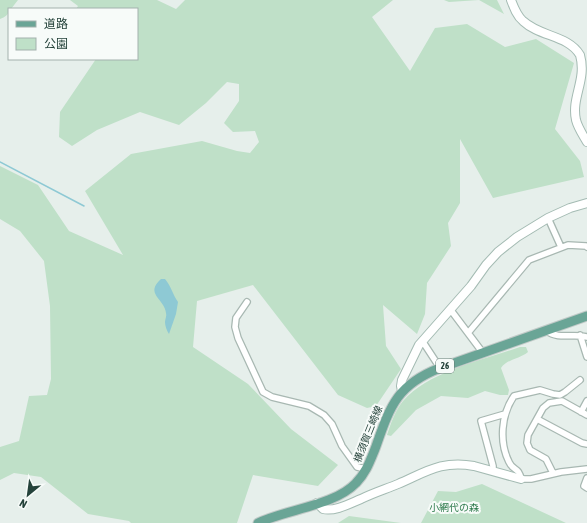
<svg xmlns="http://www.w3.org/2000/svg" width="587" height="523" font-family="'Asap Condensed','Noto Sans JP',sans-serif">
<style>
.green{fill:#bfe0c8}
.water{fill:#8ec9d4}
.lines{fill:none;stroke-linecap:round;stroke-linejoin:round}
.stream{stroke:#8ec9d4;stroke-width:1.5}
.street-casing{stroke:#a8b8b2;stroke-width:8}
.secondary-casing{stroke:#a4bbb3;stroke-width:10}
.primary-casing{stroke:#c2cac8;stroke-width:11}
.street{stroke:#fff;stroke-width:5.5}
.secondary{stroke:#fff;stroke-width:8}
.primary{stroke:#6aa596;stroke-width:9}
.labels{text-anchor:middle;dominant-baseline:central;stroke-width:4;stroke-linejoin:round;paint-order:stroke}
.shield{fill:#f7fbf9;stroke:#637a73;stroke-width:1}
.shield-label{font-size:9px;font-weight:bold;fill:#24423a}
.street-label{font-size:10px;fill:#24423a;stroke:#f7fbf9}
.park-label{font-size:10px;fill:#2d7a4b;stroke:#f7fbf9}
</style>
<rect width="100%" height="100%" fill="#e6efeb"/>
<path class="green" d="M0,0H18L11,9H9C9,15 5,17 0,19Z
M70,0H157L176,9L185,0H393L372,17L410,71L435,28L467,24L505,47L536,39L574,63L555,129L580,161L584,177L493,198L460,139V203L448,223L451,246L427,283L425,314L417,334L383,305L386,346L401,369L376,406L367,408L338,395L253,285L197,301L193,347L248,384L291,429L338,465L318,486L253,475L237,523H131L129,521L88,514L41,477L14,473L0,480V447L19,441L29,396L47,395L51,379L50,306L44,261L20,231L0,219V166L38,185L69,231L123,255L85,191L131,154L202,141L237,151L250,153L259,142L255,131L233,132L224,123L239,101V84L227,82L206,103L179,125L140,112L97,130L72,146L59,137L60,112L96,59H137V9H76L78,6Z
M444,0H497L504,14L479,0L449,2Z
M520,347H526L528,352C520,359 507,359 501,368L509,390L508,395H500L485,391L468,398L441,396L416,410L391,436L387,435C391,423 395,411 403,401C430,371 483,360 520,347Z
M482,484L566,523H421L438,491L456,492Z
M349,516L401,523H338Z"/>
<path class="water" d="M161,279H165C171,286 173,295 178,302L176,314L169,334C167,331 165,326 165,322C165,319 167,316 166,313C165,299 144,294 161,279Z"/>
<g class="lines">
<path class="stream" d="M0,162L84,206"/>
<g class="street-casing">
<path id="street" d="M548,218L561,247
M247,302L236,318L235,327L238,338L263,392L272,397L309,406L324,415L332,424L342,446L357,467L367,469
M450,309L483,353
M547,331C558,340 574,333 587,337
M468,333L529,260L568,245L586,246L587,247
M580,335L587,357
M423,342L440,368
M580,380L565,392L560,395L553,394L540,390L514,396C501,415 499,442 509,462C513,471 519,467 521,479H531L561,472L587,469
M581,412L587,401
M537,419L582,443L587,444
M493,471V466L481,421L505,414
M553,473L546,459L530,450L527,443L528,435L543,408L549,403L562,401L587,415
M587,478L584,486L587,488"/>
</g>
<g class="secondary-casing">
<path id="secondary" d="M511,0C514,8 517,16 523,21C540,37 568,35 580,55C587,80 571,97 576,120C578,128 583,135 587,142
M402,391L401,386L402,380L419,345L471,286L486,265L498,252L517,237L548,218L570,208L587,203
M317,503L323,509C335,512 351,503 361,499C373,493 386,489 398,484C426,472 442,460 474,466L521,479"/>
</g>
<g class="primary-casing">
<path id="primary" d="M258,523C287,509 334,506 356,483C366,473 370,461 375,449C390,407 396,385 440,368L587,316"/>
</g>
<use href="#street" class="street"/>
<use href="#secondary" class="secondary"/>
<use href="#primary" class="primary"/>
</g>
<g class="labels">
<rect class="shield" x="436" y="359" width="18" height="14" rx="3"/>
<g class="shield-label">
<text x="445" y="366">26</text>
</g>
<g class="street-label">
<text transform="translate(368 434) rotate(-68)">横須賀三崎線</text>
</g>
<g class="park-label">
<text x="454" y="507">小網代の森</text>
</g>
</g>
<rect x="8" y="8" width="130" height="52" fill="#f7fbf9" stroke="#a3b1ad"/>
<rect x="16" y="21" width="20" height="6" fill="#6aa596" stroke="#a3b1ad"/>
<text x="44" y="28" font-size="12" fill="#24423a">道路</text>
<rect x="16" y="38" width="20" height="12" fill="#bfe0c8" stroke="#a3b1ad"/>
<text x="44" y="48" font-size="12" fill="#24423a">公園</text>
<g transform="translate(28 495) rotate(209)" stroke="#f7fbf9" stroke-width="3" paint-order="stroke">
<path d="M0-3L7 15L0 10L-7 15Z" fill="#24423a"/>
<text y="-6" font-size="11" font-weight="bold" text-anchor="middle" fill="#24423a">N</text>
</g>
</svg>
